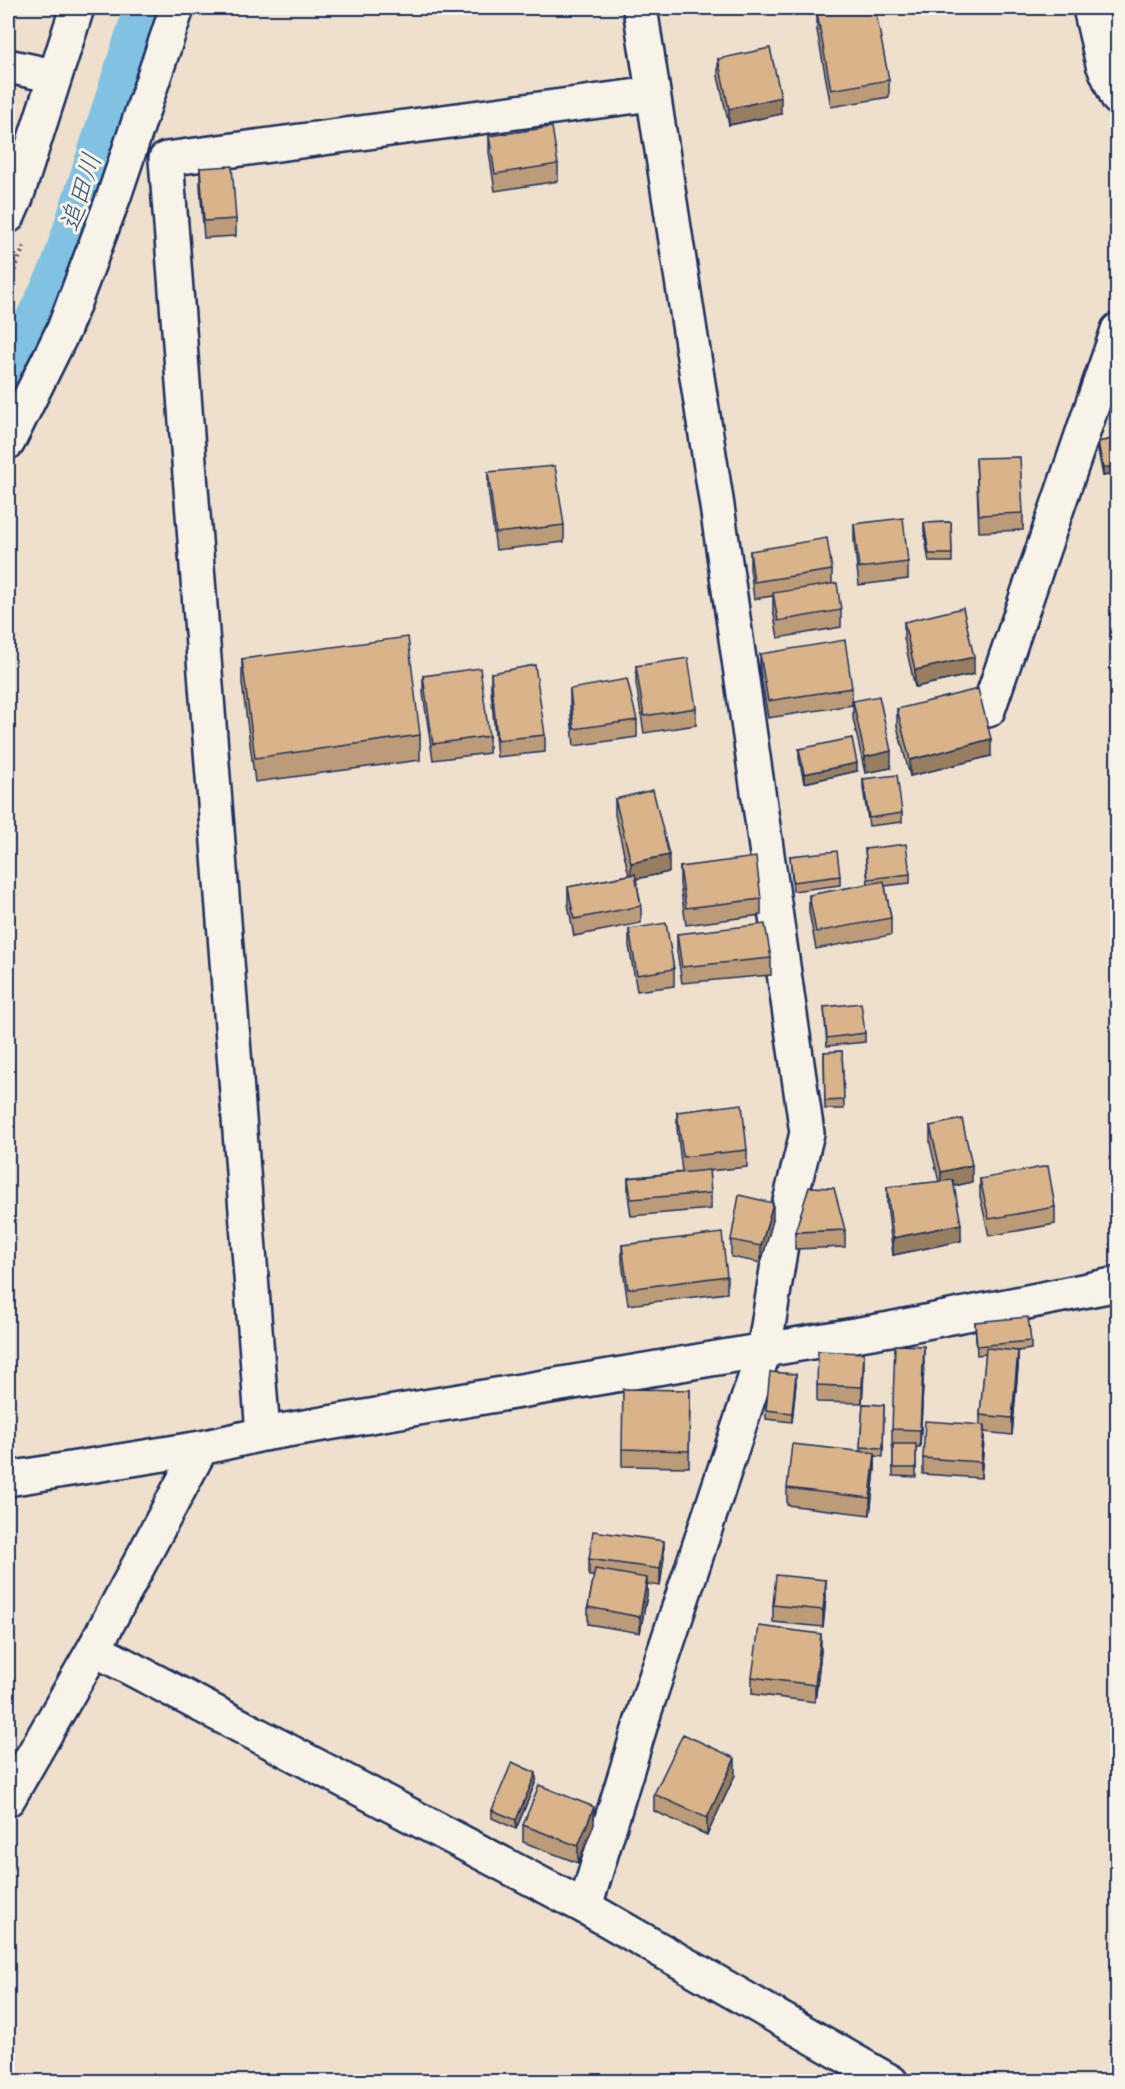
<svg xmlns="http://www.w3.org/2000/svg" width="1125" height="2089" font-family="'Indie Flower','Klee One',sans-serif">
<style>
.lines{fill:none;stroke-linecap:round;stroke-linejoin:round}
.canal{stroke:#81c2e2;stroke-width:38}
.street-casing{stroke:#1b2f5e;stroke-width:38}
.path{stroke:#1b2f5e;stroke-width:4;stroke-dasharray:1.5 4.5;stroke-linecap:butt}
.street{stroke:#f7f3e8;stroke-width:33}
.wall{fill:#bb9b78;stroke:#1b2f5e;stroke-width:1.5}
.shaded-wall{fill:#987e61;stroke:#1b2f5e;stroke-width:1.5}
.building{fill:#d9b48b;stroke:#1b2f5e;stroke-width:1.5}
.labels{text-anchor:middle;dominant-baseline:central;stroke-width:6;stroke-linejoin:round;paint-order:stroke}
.water-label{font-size:27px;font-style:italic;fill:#34547f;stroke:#f7f3e8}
</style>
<rect width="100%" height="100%" fill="#eee0cc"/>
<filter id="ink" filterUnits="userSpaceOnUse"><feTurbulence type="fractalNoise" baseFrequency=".0167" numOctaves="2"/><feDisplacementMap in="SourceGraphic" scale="12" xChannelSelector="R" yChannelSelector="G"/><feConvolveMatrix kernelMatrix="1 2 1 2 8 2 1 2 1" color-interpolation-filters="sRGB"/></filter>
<g filter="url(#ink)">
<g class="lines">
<path class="canal" d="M8,372L59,269L143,8"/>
<g class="street-casing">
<path id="street" d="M1090,8L1103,64L1118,98
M8,66L54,76
M8,216L16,198L77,8
M8,442L64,329L114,196L177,8
M988,710L1118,330
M263,1434L166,159L652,94
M8,1479L201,1448L263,1434L890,1329L1118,1284
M94,1649L585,1907L891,2082
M8,1799L94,1649L201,1448
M585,1907L646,1707L764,1351L784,1226L807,1133L717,506L640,8"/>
</g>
<path class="path" d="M8,287L24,246"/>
<use href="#street" class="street"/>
</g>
<path class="wall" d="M817,13L889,80V97L831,107L817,30Z
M718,59L781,114L729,125L718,76Z
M489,136L558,164V181L495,191L489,152Z
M200,168L236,219V236L204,238L200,185Z
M1118,438V473L1103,476L1098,450V442Z
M976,458L1023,513V530L979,532Z
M488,472L564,525V542L496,550L488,488Z
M951,522L952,562H929L924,531V523Z
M854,524L908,562V579L859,585L854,541Z
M750,551L832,570V584L841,610V627L778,638L773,610V596L754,599L750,568Z
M904,622L974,674L915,687L904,638Z
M760,654L852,688V705L768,718L760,671Z
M242,659L420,735V760L255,782L242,683Z
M636,666L696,708V725L644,733L636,683Z
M491,673L545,735V752L497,757L491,690Z
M423,676L489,736V753L433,760L423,693Z
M570,689L637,720V737L574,746L570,706Z
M853,701L891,768L865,773L853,718Z
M897,709L991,756L910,776L897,726Z
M799,749L857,771L804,783L799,758Z
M863,779L902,813V822L869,826L863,788Z
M615,799L669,872L636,879L641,906V923L574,936L568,904V887L629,875L615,815Z
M865,849L910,874V883L885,886L891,918V935L816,949L809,912V895L868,884Z
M790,856L840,876V885L793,891Z
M680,867L761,899V915L686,925L680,884Z
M629,929L674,969V986L637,991L629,946Z
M677,934L771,958V975L682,983L677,951Z
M824,1007L865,1033V1042L827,1046Z
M842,1051L844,1109H825L824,1052Z
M677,1112L747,1150V1167L709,1171L711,1193V1209L631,1216L628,1195V1178L682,1172L677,1128Z
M930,1126L972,1182L954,1186L961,1241L893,1255L887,1204V1187L939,1182L930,1143Z
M980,1179L1055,1207V1224L989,1236L980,1196Z
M773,1220L761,1263L731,1257V1240Z
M845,1230V1247L795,1249V1232Z
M622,1245L727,1276V1293L628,1305L622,1262Z
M975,1322L1031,1341V1349L1018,1351V1367L1012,1435L984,1432L981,1478L923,1474V1458L980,1425V1415L986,1354L977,1355Z
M924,1363L920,1447H916V1477L893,1476V1446H892V1429Z
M864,1370L862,1403L817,1402V1385Z
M796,1383L792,1422L766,1419V1410Z
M690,1390L689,1467L622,1466V1449Z
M863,1404L884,1405L883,1457L875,1456V1469L870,1515L787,1505V1488L860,1451Z
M664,1557L660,1586L647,1584V1595L640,1633L588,1624V1607L594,1576H589V1559Z
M826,1597L823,1627L773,1622V1605Z
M821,1651L815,1702L752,1694V1677Z
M735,1775L707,1835L654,1811V1794Z
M536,1781L516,1829L492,1818V1810Z
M594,1824L578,1863L523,1842V1825Z"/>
<path class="shaded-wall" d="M781,97V114L729,125V109Z
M1118,465V473L1103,476V468Z
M974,657V674L915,687V670Z
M991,739V756L910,776V760Z
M891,751V768L865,773V757Z
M857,763V771L804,783V774Z
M669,855V872L631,880V863Z
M972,1165V1182L941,1189V1172Z
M773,1203V1220L761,1263V1246Z
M961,1224V1241L893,1255V1238Z
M924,1346V1363L920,1447V1430Z
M1018,1351V1367L1012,1435V1418Z
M864,1353V1370L862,1403V1387Z
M796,1374V1383L792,1422V1413Z
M984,1425V1442L981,1478V1462Z
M875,1453V1469L870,1515V1498Z
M664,1541V1557L660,1586V1569Z
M647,1578V1595L640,1633V1617Z
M826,1580V1597L823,1627V1610Z
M821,1634V1651L815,1702V1685Z
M735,1758V1775L707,1835V1818Z
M536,1773V1781L516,1829V1820Z
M594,1807V1824L578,1863V1846Z"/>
<path class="building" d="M846,8H875L889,80L831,90L817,13Z
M770,48L781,97L729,109L718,59Z
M552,127L558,164L495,174L489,136Z
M232,166L236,219L204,221L200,168Z
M1118,438V465L1103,468L1098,442Z
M1020,457L1023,513L979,515L976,458Z
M555,466L564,525L496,533L488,472Z
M903,518L908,562L859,568L854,524Z
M951,522L952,554H929L924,523Z
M827,538L832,570L754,582L750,551Z
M837,583L841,610L778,621L773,593Z
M963,608L974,657L915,670L904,622Z
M408,637L420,735L255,758L242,659Z
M845,640L852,688L768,701L760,654Z
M688,658L696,708L644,716L636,666Z
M535,665L545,735L497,740L491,673Z
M480,668L489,736L433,744L423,676Z
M627,679L637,720L574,729L570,689Z
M978,689L991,739L910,760L897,709Z
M879,696L891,751L865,757L853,701Z
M852,738L857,763L804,774L799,749Z
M897,775L902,813L869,818L863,779Z
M653,790L669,855L631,863L615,799Z
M906,844L910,874L868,879L865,849Z
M837,851L840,876L793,882L790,856Z
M756,857L761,899L686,908L680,867Z
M635,874L641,906L574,919L568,887Z
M884,881L891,918L816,932L809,895Z
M666,923L674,969L637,975L629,929Z
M765,924L771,958L682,967L677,934Z
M861,1003L865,1033L827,1038L824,1007Z
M842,1051L844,1100L825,1101L824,1052Z
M742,1104L747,1150L683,1157L677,1112Z
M962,1119L972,1165L941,1172L930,1126Z
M1048,1166L1055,1207L989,1219L980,1179Z
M709,1170L711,1193L631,1199L628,1178Z
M953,1180L961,1224L893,1238L887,1187Z
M809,1187L834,1188L845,1230L795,1232Z
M739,1195L773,1203L761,1246L731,1240Z
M722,1233L727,1276L628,1289L622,1245Z
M1028,1317L1031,1341L977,1346L975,1322Z
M895,1345L924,1346L920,1430L892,1429Z
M986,1348L1018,1351L1012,1418L980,1415Z
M818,1351L864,1353L862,1387L817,1385Z
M770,1372L796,1374L792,1413L766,1410Z
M623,1389L690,1390L689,1451L622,1449Z
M863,1404L884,1405L883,1448L860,1447Z
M925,1421L984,1425L981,1462L923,1458Z
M792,1444L875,1453L870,1498L787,1488Z
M893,1444H916V1468H893Z
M593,1531L664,1541L660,1569L589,1559Z
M595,1569L647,1578L640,1617L588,1607Z
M776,1575L826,1580L823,1610L773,1605Z
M759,1626L821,1634L815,1685L752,1677Z
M683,1734L735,1758L707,1818L654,1794Z
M512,1762L536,1773L516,1820L492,1810Z
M539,1785L594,1807L578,1846L523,1825Z"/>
</g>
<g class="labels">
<g class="water-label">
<text transform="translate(83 193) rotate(-72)">追田川</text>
</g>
</g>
<rect width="1125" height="2089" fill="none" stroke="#f7f3e8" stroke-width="30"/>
<rect x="15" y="15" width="1095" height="2059" fill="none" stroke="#1b2f5e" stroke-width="2" filter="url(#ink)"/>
</svg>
